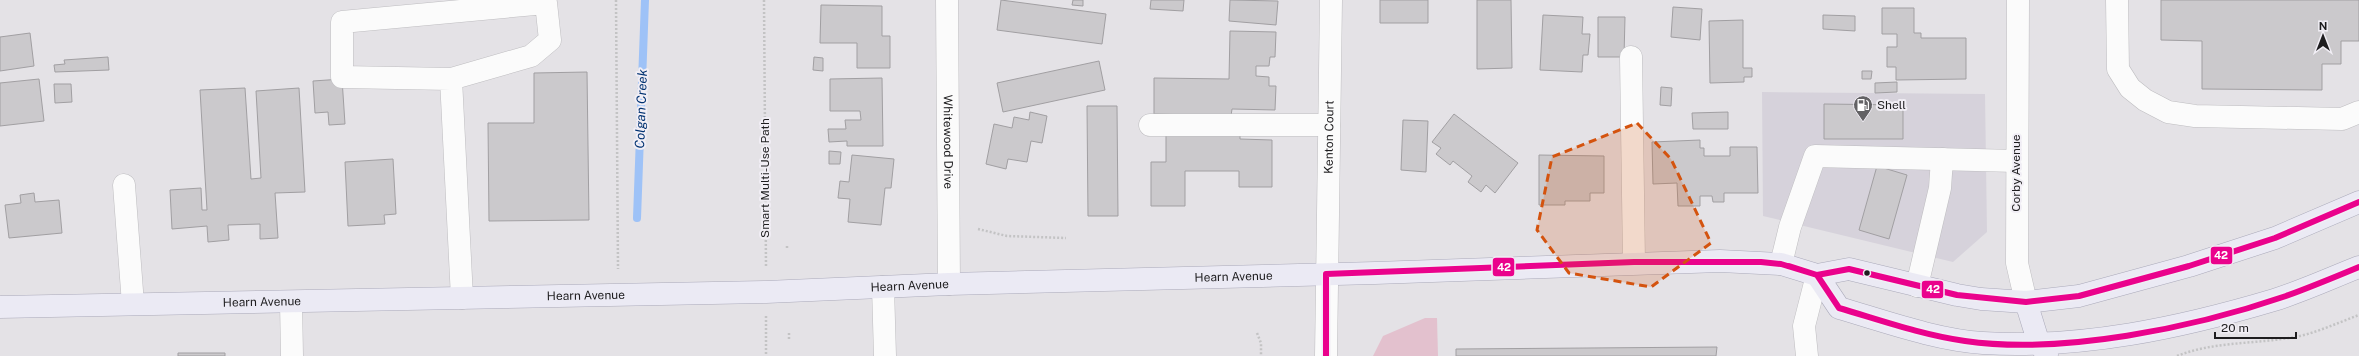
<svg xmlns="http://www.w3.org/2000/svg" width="2359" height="356" font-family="'Public Sans',sans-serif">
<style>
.built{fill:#d6d2db}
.green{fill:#e3c1ce}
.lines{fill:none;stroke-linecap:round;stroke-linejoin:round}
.stream{stroke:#9ec2f7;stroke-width:8}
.building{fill:#cbc9cc;stroke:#a19fa2}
.minor-casing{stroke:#bebdc0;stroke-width:23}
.major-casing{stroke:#abaaba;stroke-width:23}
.path{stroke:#c3c3c4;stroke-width:2.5;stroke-dasharray:2 2;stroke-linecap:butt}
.minor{stroke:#fbfbfb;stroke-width:22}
.major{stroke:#ebeaf4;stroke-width:22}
.bus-1-casing{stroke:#f1eef5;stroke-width:9}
.bus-1{stroke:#ea028c;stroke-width:6}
.marked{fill:#d4530e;fill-opacity:0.2;stroke:#d4530e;stroke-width:3;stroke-dasharray:8 5;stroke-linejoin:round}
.bus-dot{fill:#1e1d1f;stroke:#f1eef5;stroke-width:1.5}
.labels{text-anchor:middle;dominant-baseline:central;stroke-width:4;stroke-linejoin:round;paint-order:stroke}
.poi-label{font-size:12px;fill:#1e1d1f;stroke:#f1eef5;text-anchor:start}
.street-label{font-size:12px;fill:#1e1d1f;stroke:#f1eef5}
.water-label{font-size:13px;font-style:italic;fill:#003271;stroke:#f1eef5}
.line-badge{stroke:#f1eef5;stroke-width:1.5}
.badge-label{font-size:11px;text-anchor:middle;font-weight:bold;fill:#fff}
</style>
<rect width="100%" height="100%" fill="#e4e2e6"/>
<path class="built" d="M1762,92L1985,94L1987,232L1953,262L1763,216Z"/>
<path class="green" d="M1425,318H1437L1438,356H1373L1383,336Z"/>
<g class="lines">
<path class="stream" d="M637,218L645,0"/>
</g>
<path class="building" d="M1001,0L1106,14L1102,44L997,30Z
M1073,0H1083V6L1072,5Z
M1151,0H1184L1183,11L1150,9Z
M1230,0L1278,1L1276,25L1229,21Z
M1380,0H1428V23H1380Z
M1477,0H1511L1512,68L1477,69Z
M2161,0H2359V41H2341V64H2322V90L2202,89V41L2161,40Z
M821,5L882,6V36H890V68H857V43H820Z
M1673,7L1702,9L1700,40L1671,37Z
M1882,8H1914V33H1921V38H1966V79L1896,80V67H1887V47H1897V34H1882Z
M1543,15L1583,17L1582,34H1590L1588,55H1583L1582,72L1540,70Z
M1823,15L1855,16V31L1823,29Z
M1598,17H1625L1624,57H1598Z
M1743,20V68H1752V77H1744V82L1710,83L1709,21Z
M1230,31L1276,32L1275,57H1270L1269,66H1256V76L1269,77V86H1276L1275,110L1232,109L1231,116L1154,114V78L1229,79Z
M30,33L34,66L0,71V37Z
M108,57L109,70L55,72L54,65L65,64L64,60Z
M814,57L823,58V71L813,70Z
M1099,61L1105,90L1003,112L997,83Z
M1862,71H1872L1871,79H1862Z
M587,72L589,220L489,221L488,123H534V73Z
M882,78L883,146H847V141L829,142L828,129H846L845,120H861L860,111H830V79Z
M39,79L44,121L0,126V83Z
M342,79L345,124L329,125L328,112L315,113L313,81Z
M1897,82V92L1875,93V83Z
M54,84H71L72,102L55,103Z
M1661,87L1672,88L1671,106L1660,105Z
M245,88L251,179L261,178L256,91L299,88L305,192L275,193L278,238L260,239V224L228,225L229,240L208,242L207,226L172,229L170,190L201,188L202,210H207L200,90Z
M1824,104L1903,105V139H1824Z
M1087,106H1117L1118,216H1088Z
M1030,112L1047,116L1042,143L1031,141L1027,162L1008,159L1006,169L986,164L994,124L1012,128L1014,117L1029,120Z
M1728,112V129H1693L1692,113Z
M1454,114L1518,163L1495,193L1486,185L1481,192L1468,182L1472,176L1453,161L1450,165L1436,154L1441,148L1432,142Z
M1403,120L1428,121L1426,172L1401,170Z
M1166,134H1240V139L1272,140V187H1239V171H1185V206H1151V162H1166Z
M1700,140V148H1704V156H1730V147H1757L1758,193H1724V202H1713L1712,196H1700V206H1678L1677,183L1653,184L1652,142Z
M829,151L841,152L840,164H829Z
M852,155L894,159L891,188H885L881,225L848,222L850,199L838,198L840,181L849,182Z
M1539,155L1604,156V193H1590V201H1565V205H1539Z
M393,159L396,214L384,215L385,224L348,226L345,162Z
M1877,166L1907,175L1889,239L1859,230Z
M34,193L35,202L59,200L62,233L9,238L5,205L21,203L20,195Z
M1717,347L1716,356H1456V349Z
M178,353H225V356H178Z"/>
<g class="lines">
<g class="minor-casing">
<g id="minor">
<path id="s1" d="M947,0L949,284"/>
<path d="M2018,0L2017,263L2026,302"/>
<path d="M2117,0L2118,69L2130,88L2145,100L2168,112L2195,116L2342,119L2359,112"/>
<path d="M1631,57L1634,262"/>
<path d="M451,79L531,56L550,40L546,3L342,22V77L451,79L462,298"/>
<path d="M1150,125H1329"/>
<path d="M124,185L133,304"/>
<path d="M1781,264L1790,227L1815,156L2016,161"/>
<path d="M1917,286L1940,188L1942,159"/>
<path d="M883,287L885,356"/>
<path d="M291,302L292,356"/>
<path id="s2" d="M1326,356L1331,0"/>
<path d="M1807,356L1804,326L1817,275"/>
</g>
</g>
<g class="major-casing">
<g id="major">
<path d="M1817,275L1839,308C1884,321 1936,340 1983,343C2081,349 2180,328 2274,300C2303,291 2331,278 2359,267"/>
<path d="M2026,302L2039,344L2047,354"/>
<path id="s3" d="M0,307L766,292L949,284L1375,273L1720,261L1781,264L1817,275L1849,269L1957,295L1981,299L2026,302L2079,296L2189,266L2275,238L2359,202"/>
</g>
</g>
<path class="path" d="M616,0L618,269
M764,0L766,267
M978,229L1007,236L1066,238
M787,246V249
M766,316V356
M789,333V339
M1257,333L1261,343V356
M2177,356C2212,342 2251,344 2289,338C2312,335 2337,323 2359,315"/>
<use href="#minor" class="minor"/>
<use href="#major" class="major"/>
<g class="bus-1-casing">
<path id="bus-1" d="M1789,266L1817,275L1849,269L1957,295L2026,302L2079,296L2189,266L2275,238L2359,202
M1326,274L1634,262H1761L1781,264L1817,275L1839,308C1880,320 1922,335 1965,341C2062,355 2193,328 2286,296C2311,287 2335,277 2359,267
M1326,274V356"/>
</g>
<use href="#bus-1" class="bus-1"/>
</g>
<path class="marked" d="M1637,123L1671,159L1711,243L1651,287L1569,273L1537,230L1552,157Z"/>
<defs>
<g id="fuel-pin" transform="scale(1)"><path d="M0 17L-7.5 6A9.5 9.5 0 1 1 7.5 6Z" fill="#636265" stroke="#f1eef5"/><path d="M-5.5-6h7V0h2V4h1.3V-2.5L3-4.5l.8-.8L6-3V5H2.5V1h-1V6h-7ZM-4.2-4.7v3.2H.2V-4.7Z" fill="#fff"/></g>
</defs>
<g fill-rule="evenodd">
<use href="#fuel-pin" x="1863" y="105"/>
</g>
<circle class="bus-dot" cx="1867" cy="273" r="3.5"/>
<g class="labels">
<g class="poi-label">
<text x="1877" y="105">Shell</text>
</g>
<g class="street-label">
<text stroke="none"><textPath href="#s2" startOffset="219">Kenton Court</textPath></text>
<text stroke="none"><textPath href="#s1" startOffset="142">Whitewood Drive</textPath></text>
<text transform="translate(2016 173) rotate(-90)">Corby Avenue</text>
<text transform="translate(765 178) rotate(-90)">Smart Multi-Use Path</text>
<text stroke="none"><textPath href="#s3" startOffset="1234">Hearn Avenue</textPath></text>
<text stroke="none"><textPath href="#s3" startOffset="910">Hearn Avenue</textPath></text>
<text stroke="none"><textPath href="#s3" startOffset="586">Hearn Avenue</textPath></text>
<text stroke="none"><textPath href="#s3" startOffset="262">Hearn Avenue</textPath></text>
</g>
<g class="water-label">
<text transform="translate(641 109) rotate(-88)">Colgan Creek</text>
</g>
</g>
<g class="line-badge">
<rect x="2210" y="246" width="23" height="19" rx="4" fill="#ea028c"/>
<rect x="1492" y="257" width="23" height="20" rx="4" fill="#ea028c"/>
<rect x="1921" y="280" width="23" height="19" rx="4" fill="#ea028c"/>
</g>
<g class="badge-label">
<text x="2221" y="259">42</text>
<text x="1504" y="271">42</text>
<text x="1933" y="293">42</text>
</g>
<g transform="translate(2323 36)" stroke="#f1eef5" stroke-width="3" paint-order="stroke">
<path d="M0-3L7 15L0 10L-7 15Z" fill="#1e1d1f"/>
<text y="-6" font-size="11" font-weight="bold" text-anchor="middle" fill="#1e1d1f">N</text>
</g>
<path d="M2215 332v6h81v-6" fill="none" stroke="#1e1d1f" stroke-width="2"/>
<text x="2221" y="332" font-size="12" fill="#1e1d1f" stroke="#f1eef5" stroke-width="3" paint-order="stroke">20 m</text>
</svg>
